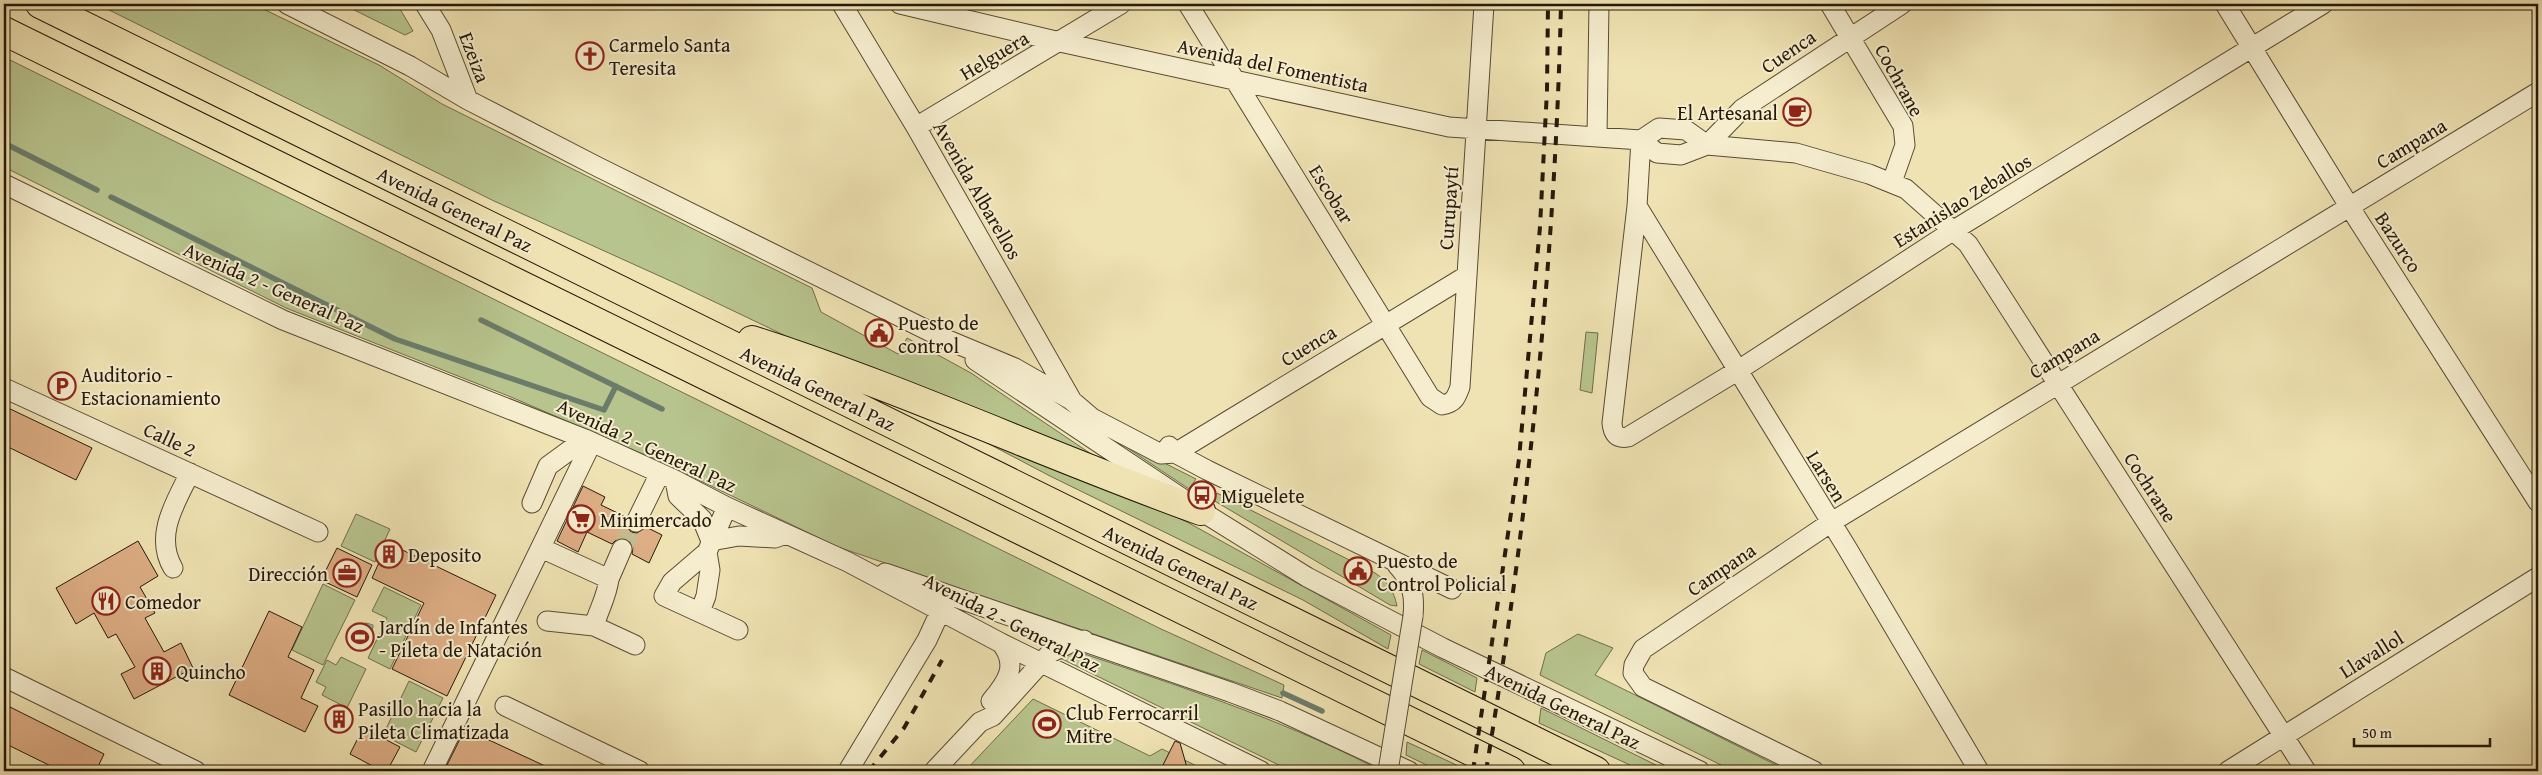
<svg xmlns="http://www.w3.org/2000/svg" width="2542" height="775" font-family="'Gentium Book Plus',serif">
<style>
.green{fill:#b8c48d;stroke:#6e6e4c}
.water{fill:#9abeab;stroke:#6b7c6b}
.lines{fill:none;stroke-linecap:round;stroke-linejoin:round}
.stream{stroke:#6b7c6b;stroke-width:5.5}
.building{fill:#deae85;stroke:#25190a}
.minor-tunnel{stroke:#c7bb91;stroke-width:19;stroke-dasharray:19 9;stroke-linecap:butt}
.minor-casing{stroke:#584c34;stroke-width:21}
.highway-casing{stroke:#25190a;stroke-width:30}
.minor{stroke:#f5edce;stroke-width:19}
.highway{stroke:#f0e3b3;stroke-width:28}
.rail{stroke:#25190a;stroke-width:4;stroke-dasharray:9 9;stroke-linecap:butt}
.minor-bridge-casing{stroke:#584c34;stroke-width:21;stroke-linecap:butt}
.minor-bridge{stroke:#f5edce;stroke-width:19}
.labels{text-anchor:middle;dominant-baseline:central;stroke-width:4;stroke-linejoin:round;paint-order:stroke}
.poi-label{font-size:20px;fill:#25190a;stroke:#f5edce;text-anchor:start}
.street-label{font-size:20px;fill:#25190a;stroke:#f5edce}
</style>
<rect width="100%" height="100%" fill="#f0e3b3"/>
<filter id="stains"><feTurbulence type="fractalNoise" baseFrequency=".004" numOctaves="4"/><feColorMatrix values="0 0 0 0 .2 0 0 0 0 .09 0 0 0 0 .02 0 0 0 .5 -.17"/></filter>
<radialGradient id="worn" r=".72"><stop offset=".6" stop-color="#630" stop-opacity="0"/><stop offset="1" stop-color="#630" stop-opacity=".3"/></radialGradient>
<path class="green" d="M97,4H253L379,65L442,104L812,288L821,312L898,354L907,338L971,373L1106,464L809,347L675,283L494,201Z
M342,4H397L413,31L405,35Z
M4,57L1159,628L1284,685L1282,698L838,547L657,460L511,397L286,308L4,167Z
M1586,332L1598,333L1592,393L1580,390Z
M949,423L1113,487L1187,522L1391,635L1388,649L1303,600L1050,476Z
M1105,433L1196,479L1189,489Z
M1217,493L1375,573C1387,581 1394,591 1397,606L1390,605L1213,500Z
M356,514L390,529L375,562L341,546Z
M323,584L355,600L323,665L292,650Z
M384,587L421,605L390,669L368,658L387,618L372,611Z
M1578,634L1613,648L1595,675L1788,771H1733L1540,675L1546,653Z
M1422,650L1477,678L1475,692L1419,664Z
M1076,651C1178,686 1276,717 1372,766L1371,771H1291L1060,658L1059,654Z
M341,657L366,669L347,708L322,695L326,687L316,682L327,660L336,665Z
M409,681L443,698L416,752L383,735Z
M1033,699L1150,756L1162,749L1207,771H965Z
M1541,708L1668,771H1643L1539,723Z
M1407,742L1463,768L1462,771H1439L1406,755Z"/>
<path class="water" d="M366,623L373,625V628L367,634V644H353L351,641L356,627Z"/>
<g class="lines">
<path class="stream" d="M4,143L97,190
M111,197L395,339L604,410L616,386
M481,320L662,409
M1283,693L1322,711"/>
</g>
<path class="building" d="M4,406L92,448L76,480L4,445Z
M583,486L605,497L601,505L626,517L625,523L631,532L637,533L646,527L662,535L649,563L632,554L633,547L626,539L616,540L612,544L587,532L578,552L557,541Z
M138,541L158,576L140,587L155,613L145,618L164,652L181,643L193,668L134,699L121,674L135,667L116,634L108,638L94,613L76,624L56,588Z
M388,543L496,595L447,696L392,669L424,603L372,578Z
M337,548L372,565L357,597L321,580Z
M269,611L302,627L288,657L314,670L301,698L318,706L305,732L229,695Z
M4,704L104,754L96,771H61L4,743Z
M363,728L400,747L387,771H382L350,754Z
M465,729L556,771H444Z
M1175,741L1180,743L1188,771H1170L1162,767Z"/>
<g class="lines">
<path class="minor-tunnel" d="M622,549L636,522"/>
<g class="minor-casing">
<path id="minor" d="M287,4L410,66L468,100L598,167L943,338L1015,368L1071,400L1092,418L1161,454L1175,453L1466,276
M425,4L441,30L468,100
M842,4L916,127L1071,399
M900,4L1060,42L1449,127L1641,140L1657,153L1681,155L1707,145L1796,153L1869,174L1906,189L1968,244L2306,771
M1188,4L1430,397L1442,405C1454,403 1456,398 1460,387L1484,4
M1830,4L1903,126L1905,145L1892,182
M2225,4L2349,206L2538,502
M916,127L1121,4
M1597,137L1599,4
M1641,140L1637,206L1612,423C1613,434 1617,439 1628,437L1737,371L1954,230L2323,4
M1641,140L1659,128L1686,130L1707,145
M1707,145L1742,109L1902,4
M4,184L283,320L585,439L675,480L727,507L848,562L1001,643L1261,771
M1637,206L1847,548L1979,771
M975,360L1201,511L1307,577L1443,648L1700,771
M4,388L318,532
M1169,446L1175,453L1207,470L1452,589
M675,480L678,496L702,519L711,541
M532,503L548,466L585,439
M636,522L660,473
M711,541L739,536L775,538L786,534
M541,548L609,579L622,549
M707,552L672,582L664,596L738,630
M1397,565C1412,581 1415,594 1413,616
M173,568C154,536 175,503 190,473
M885,573L1230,692L1280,711L1409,771
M700,612L706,596L710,570L707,552L727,507
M547,621L594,626L635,645
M594,626C599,609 607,596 609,579
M4,677L196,771
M991,701C1007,682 1019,665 1001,643
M505,706L640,771
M432,771L592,442
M848,771L927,640L945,601
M934,771L980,722L993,716L1050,653L1072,642L1084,640
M1814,771L1643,687L1633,673L1634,665L1643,649L1830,523L2538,92
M2228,771L2538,577"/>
</g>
<g class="highway-casing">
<path id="highway" d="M40,4L1596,771
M4,31L1511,771
M752,340C905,389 1050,457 1201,511"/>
</g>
<use href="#minor" class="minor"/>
<use href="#highway" class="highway"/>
<path class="rail" d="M869,771L904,728L942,660
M1473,771L1519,459L1540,227L1547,90L1548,4
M1486,771C1528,517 1555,261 1561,4"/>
<g class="minor-bridge-casing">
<path id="minor-bridge" d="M1388,771L1413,616"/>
</g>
<use href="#minor-bridge" class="minor-bridge"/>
</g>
<defs>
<g id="church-ring" transform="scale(1.4375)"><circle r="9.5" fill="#f5edce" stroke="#8f2418" stroke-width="1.5"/><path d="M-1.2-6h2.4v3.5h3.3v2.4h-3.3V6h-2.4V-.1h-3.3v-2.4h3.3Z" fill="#8f2418"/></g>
<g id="cafe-ring" transform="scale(1.4375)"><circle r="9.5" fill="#f5edce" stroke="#8f2418" stroke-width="1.5"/><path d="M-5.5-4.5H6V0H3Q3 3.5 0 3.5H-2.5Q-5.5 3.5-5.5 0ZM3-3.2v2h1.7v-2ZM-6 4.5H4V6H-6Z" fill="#8f2418"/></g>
<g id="civic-ring" transform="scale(1.4375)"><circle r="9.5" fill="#f5edce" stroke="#8f2418" stroke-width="1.5"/><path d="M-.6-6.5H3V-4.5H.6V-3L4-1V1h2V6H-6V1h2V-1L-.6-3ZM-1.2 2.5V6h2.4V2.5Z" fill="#8f2418"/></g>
<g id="parking-ring" transform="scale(1.4375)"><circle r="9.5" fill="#f5edce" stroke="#8f2418" stroke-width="1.5"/><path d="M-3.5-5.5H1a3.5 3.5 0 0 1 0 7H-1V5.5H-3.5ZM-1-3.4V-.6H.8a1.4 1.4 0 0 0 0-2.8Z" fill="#8f2418"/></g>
<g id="bus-ring" transform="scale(1.4375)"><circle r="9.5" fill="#f5edce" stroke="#8f2418" stroke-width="1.5"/><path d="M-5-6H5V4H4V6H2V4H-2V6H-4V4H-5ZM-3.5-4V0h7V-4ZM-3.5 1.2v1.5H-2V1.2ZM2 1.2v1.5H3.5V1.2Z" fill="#8f2418"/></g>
<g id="supermarket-ring" transform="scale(1.4375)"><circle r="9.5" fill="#f5edce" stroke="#8f2418" stroke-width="1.5"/><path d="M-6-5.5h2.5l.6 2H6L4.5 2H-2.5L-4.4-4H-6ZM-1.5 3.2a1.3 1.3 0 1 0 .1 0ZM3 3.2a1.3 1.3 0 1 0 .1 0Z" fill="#8f2418"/></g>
<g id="building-ring" transform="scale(1.4375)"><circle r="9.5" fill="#f5edce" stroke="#8f2418" stroke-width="1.5"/><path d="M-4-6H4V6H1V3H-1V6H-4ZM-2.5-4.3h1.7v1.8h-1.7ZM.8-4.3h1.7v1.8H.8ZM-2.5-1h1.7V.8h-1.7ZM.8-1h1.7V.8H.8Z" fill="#8f2418"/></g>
<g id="office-ring" transform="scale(1.4375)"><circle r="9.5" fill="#f5edce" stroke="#8f2418" stroke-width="1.5"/><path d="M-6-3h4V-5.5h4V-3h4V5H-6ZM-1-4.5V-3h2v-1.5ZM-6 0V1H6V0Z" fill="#8f2418"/></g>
<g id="restaurant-ring" transform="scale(1.4375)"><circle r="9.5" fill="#f5edce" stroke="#8f2418" stroke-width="1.5"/><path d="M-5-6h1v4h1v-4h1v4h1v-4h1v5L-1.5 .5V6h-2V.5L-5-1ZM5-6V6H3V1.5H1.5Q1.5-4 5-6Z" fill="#8f2418"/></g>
<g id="stadium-ring" transform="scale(1.4375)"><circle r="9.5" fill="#f5edce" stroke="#8f2418" stroke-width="1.5"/><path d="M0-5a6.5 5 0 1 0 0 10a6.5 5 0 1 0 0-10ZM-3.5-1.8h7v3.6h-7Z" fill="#8f2418"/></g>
</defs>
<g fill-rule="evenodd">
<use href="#church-ring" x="590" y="56"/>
<use href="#cafe-ring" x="1797" y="112"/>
<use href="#civic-ring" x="879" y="333"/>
<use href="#parking-ring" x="62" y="386"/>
<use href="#bus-ring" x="1202" y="495"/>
<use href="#supermarket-ring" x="581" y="519"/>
<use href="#building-ring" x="389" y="554"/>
<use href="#civic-ring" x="1358" y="571"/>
<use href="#office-ring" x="347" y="573"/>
<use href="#restaurant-ring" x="106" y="601"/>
<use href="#stadium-ring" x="360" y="637"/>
<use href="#building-ring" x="157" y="671"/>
<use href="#building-ring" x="339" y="719"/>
<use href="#stadium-ring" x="1047" y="724"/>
</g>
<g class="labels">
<g class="poi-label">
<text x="609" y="44">Carmelo Santa<tspan x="609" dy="23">Teresita</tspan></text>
<text x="1778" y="112" text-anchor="end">El Artesanal</text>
<text x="898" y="322">Puesto de<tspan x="898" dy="23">control</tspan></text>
<text x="81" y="374">Auditorio -<tspan x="81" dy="23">Estacionamiento</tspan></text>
<text x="1221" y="495">Miguelete</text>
<text x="600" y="519">Minimercado</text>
<text x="408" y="554">Deposito</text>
<text x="1377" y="560">Puesto de<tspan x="1377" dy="23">Control Policial</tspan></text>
<text x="328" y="573" text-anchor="end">Dirección</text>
<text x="125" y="601">Comedor</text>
<text x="379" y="626">Jardín de Infantes<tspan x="379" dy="23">- Pileta de Natación</tspan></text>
<text x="176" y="671">Quincho</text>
<text x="358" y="708">Pasillo hacia la<tspan x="358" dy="23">Pileta Climatizada</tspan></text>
<text x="1066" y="712">Club Ferrocarril<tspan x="1066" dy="23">Mitre</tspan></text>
</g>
<g class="street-label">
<text transform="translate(1788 51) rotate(-34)">Cuenca</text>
<text transform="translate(994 55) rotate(-31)">Helguera</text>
<text transform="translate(475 57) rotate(69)">Ezeiza</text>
<text transform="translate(1273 65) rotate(12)">Avenida del Fomentista</text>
<text transform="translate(1900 80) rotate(61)">Cochrane</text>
<text transform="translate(2411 143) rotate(-31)">Campana</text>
<text transform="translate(978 190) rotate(60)">Avenida Albarellos</text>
<text transform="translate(1332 194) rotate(58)">Escobar</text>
<text transform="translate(1962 200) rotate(-32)">Estanislao Zeballos</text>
<text transform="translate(1448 208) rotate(-86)">Curupaytí</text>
<text transform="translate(455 209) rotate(26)">Avenida General Paz</text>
<text transform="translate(2399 242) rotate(57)">Bazurco</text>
<text transform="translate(274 287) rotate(24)">Avenida 2 - General Paz</text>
<text transform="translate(1308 345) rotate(-31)">Cuenca</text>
<text transform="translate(2064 353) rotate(-31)">Campana</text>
<text transform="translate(818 388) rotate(26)">Avenida General Paz</text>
<text transform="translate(170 439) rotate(25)">Calle 2</text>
<text transform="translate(647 445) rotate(25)">Avenida 2 - General Paz</text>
<text transform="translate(1827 476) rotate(58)">Larsen</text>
<text transform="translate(2151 487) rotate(57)">Cochrane</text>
<text transform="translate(1181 567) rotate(26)">Avenida General Paz</text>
<text transform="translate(1721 569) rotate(-34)">Campana</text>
<text transform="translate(1012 622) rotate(27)">Avenida 2 - General Paz</text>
<text transform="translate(2371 654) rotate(-32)">Llavallol</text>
<text transform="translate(1563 706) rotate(26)">Avenida General Paz</text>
</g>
</g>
<rect width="2542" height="775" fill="none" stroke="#f0e3b3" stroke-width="20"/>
<rect x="5" y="5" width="2532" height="765" fill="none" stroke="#25190a" stroke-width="2.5"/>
<rect x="10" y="10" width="2522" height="755" fill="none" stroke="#25190a"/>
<path d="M2354 738v8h136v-8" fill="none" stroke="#25190a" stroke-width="2.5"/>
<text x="2362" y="738" font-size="15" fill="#25190a" stroke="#f5edce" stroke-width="4" paint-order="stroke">50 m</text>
<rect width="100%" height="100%" filter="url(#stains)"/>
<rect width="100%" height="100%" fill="url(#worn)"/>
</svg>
